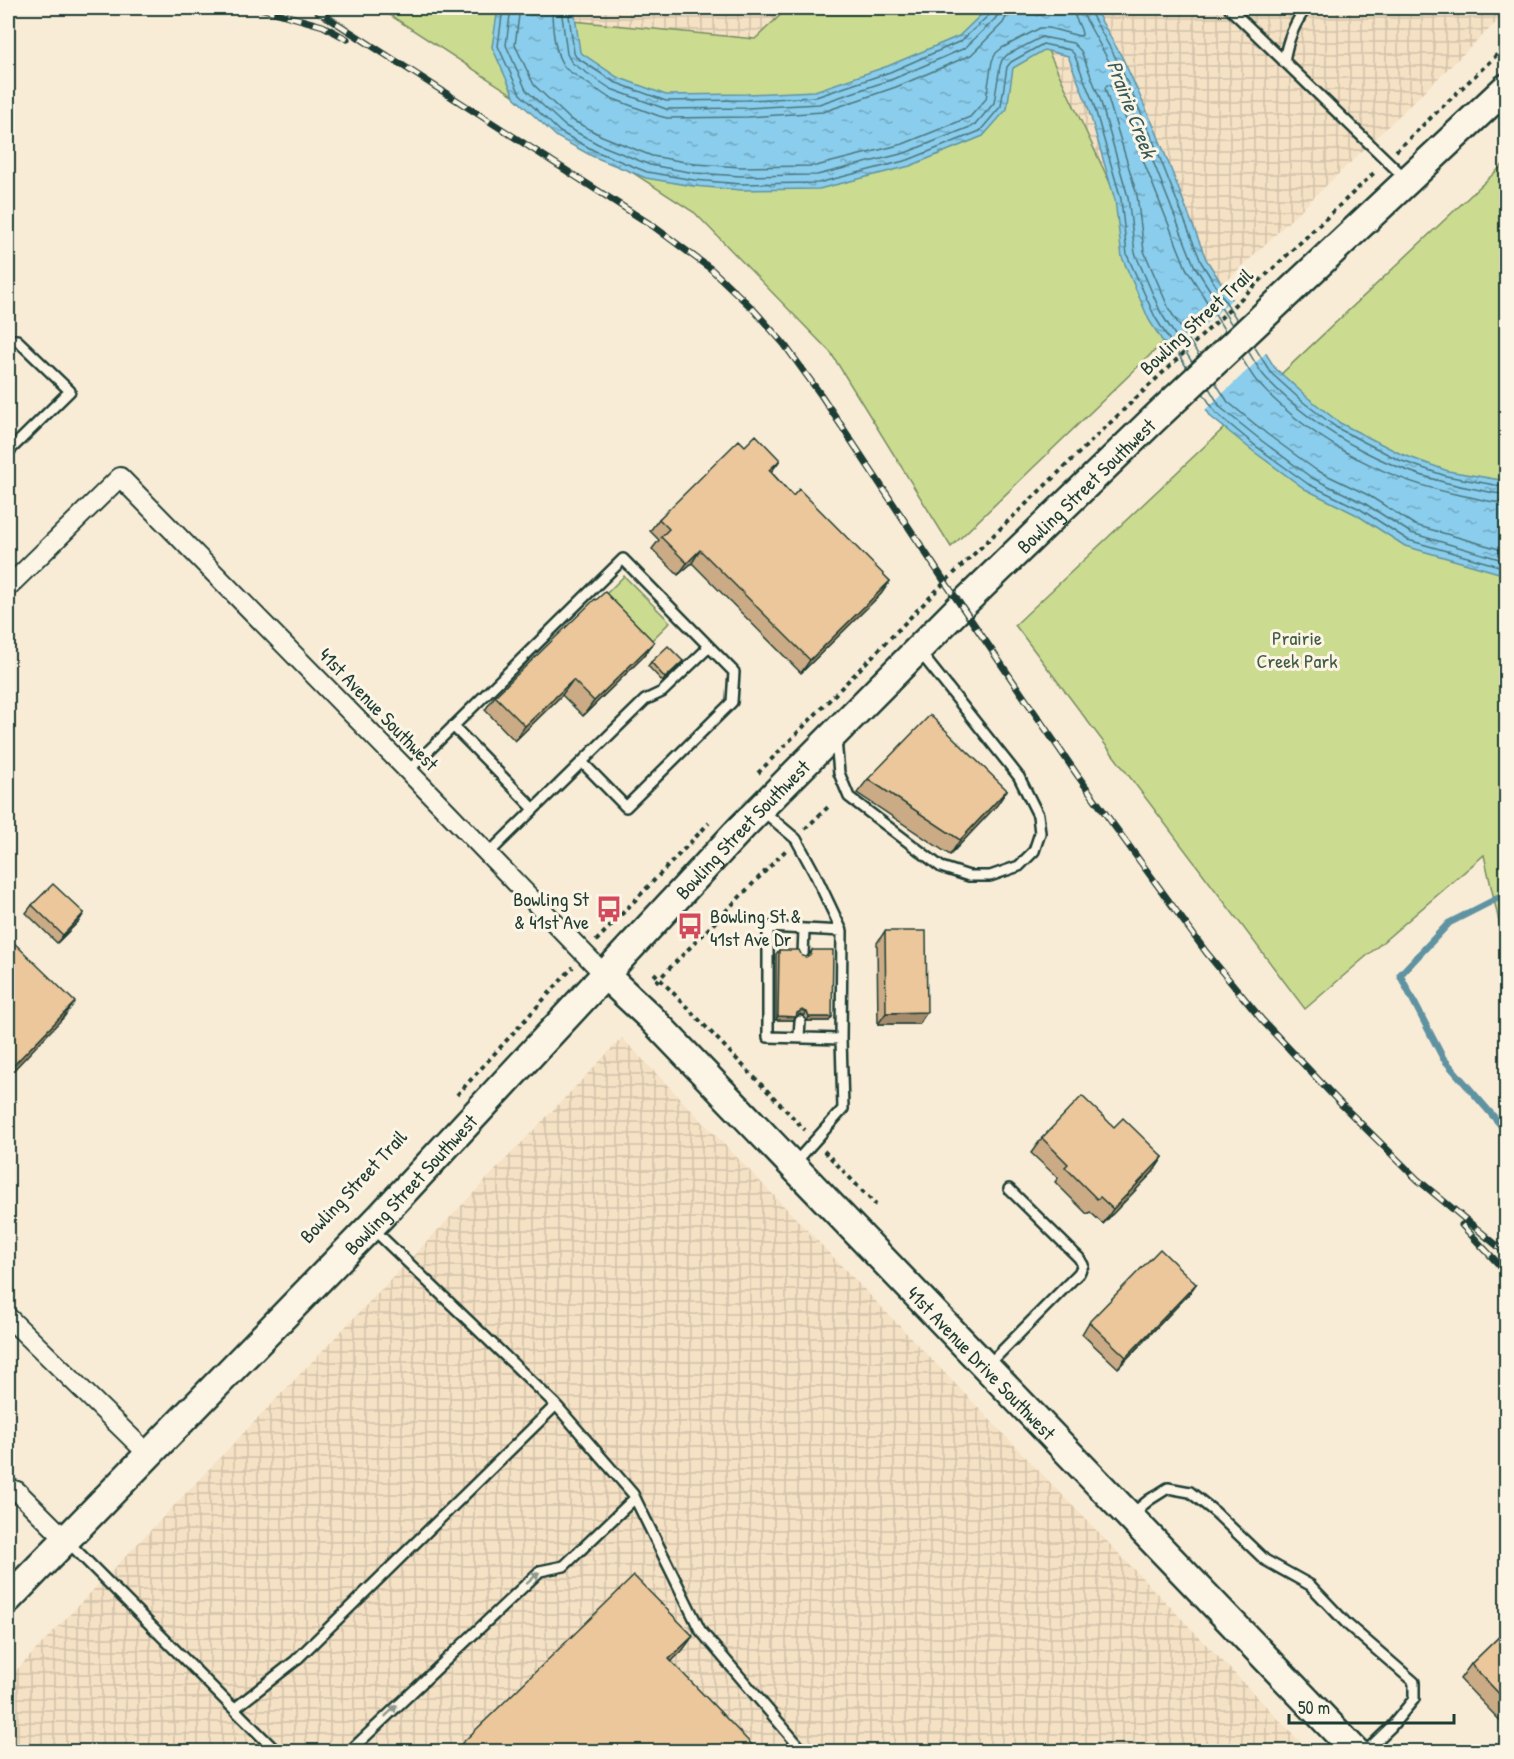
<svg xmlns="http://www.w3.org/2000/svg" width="1514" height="1759" font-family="'Patrick Hand',sans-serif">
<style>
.industrial{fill:url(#industrial-grid)}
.green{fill:#cbdc90;stroke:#758c62;stroke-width:1.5}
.water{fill:url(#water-ripples);stroke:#6093a2;stroke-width:1.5}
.pier{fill:#f9ecd6}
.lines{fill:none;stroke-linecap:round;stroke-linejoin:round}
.shore{stroke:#4a777e;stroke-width:1.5}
.stream{stroke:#6093a2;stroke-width:7}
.lane-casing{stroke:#1f3d34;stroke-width:14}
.street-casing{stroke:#1f3d34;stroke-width:22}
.secondary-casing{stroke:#1f3d34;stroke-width:32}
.path{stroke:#1f3d34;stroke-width:4;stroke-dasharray:4.5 4.5;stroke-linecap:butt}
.lane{stroke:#fcf5e5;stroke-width:9}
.street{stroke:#fcf5e5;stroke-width:18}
.secondary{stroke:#fcf5e5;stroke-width:27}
.rail-casing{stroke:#1f3d34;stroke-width:7}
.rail{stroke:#fcf5e5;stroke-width:4.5;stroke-dasharray:14;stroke-linecap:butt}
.wall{fill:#caab85;stroke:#1f3d34;stroke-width:1.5}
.shaded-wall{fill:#a48b6c;stroke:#1f3d34;stroke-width:1.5}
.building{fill:#ebc79b;stroke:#1f3d34;stroke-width:1.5}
.oneway{fill:#8e998c}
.labels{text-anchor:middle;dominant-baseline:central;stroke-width:6;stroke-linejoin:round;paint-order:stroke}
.street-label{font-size:20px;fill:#1f3d34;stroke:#fcf5e5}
.park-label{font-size:20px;fill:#415d46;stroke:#fcf5e5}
.poi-label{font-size:20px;fill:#1f3d34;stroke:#fcf5e5;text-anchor:end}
.water-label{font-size:21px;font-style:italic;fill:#355a59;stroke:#fcf5e5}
</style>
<defs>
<pattern id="industrial-grid" width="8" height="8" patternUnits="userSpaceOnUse" patternTransform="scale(1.5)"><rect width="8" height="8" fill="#f5e1c4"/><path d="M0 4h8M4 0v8" fill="none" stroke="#d2c2a9"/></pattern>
<pattern id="water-ripples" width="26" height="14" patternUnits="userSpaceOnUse" patternTransform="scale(1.5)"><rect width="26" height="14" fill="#8bcdec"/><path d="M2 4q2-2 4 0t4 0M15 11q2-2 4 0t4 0" fill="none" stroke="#71a8c0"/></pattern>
</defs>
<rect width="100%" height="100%" fill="#f9ecd6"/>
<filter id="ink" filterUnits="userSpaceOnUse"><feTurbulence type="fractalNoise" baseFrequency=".0167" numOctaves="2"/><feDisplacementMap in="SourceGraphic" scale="12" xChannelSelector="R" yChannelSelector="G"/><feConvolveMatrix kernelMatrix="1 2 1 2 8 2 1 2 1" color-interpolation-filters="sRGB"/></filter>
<g filter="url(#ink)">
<path class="industrial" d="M523,8H788L755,39L523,16Z
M1028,8H1506V13L1178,328Z
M622,1038L1309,1751H8V1679Z"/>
<path class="green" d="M379,8H523V16L755,39L788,8H1028L1178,328L951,547L831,353L695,213Z
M1506,162V953L1484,855L1305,1009L1015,625Z
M624,576L670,622L642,650L596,604Z"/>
<path class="water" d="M498,8H574L580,52L617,77L666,95L747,94L815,91L888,66L959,36L988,8H1094L1123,59L1156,131L1206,259L1275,368L1307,397L1340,423L1401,454L1448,471L1506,481V575L1405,546L1357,515L1305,489L1253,451L1211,417L1149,320L1122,257L1115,200L1087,104L1068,56L1044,50L1013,68L1007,109L983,136L910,166L819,189L741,190L693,186L646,178L592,156L557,137L515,98L492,47Z"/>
<path class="pier" d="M1234,297L1268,351L1204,411L1170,358Z"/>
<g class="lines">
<path class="shore" d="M503,8L498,46L520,94L560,132L595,151L647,172L694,180L741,184L818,183L908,160L980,131L1001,106L1007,67L1011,62L1043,44L1070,50L1074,54L1093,102L1121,199L1127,255L1155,317L1187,368
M511,8L506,45L526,90L565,126L598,144L650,165L695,173L741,176L817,175L905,153L975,125L994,103L1000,66L1002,60L1007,55L1042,37L1073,43L1081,51L1100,99L1128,197L1135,253L1161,313L1192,362
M520,8L515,45L534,85L570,119L602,136L652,156L696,164L741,167L816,166L903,144L970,117L986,99L992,61L996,53L1002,48L1040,28H1049L1079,36L1082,35C1082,26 1073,18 1073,8
M552,8C552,24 554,57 566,69L608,97L659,116L667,118L748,117L823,112L896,87L971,55L1003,23L1007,15L1008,8
M561,8L567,54L572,63L611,89L666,109L747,108L819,104L893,79L965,48L995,19L998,14L999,8
M568,8L574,53L576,57L614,82L666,101L747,100L816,97L890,72L961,41L990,14L991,8
M1082,8L1084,16L1111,65L1143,136L1194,265L1232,325
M1090,8V12L1118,62L1150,133L1201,262L1237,320
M1254,346L1271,373L1303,402L1337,428L1399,460L1446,476L1506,487
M1248,351C1254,360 1259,371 1266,378C1320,436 1397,475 1475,489C1485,491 1496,494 1506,494
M1199,356L1169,309L1144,251L1137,195L1105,88L1107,85L1111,86L1135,140L1186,268L1225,331
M1241,357C1247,366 1252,377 1259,384C1314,443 1391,483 1470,497C1482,500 1494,503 1506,503
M1215,382L1228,402L1267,434L1316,470L1368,495L1415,525L1506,551
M1209,388L1221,408L1262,441L1312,478L1364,503L1411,533L1506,561
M1203,393L1216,413L1257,447L1308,484L1360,509L1408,540L1506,568"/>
<path class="stream" d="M1506,894L1449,923L1400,975L1443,1058L1506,1131"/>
<g class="lane-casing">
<path id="lane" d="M1229,8L1406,179
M1284,62C1287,41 1293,25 1306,8
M8,340H17L70,391L8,452
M453,726L534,809
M836,740L839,773L849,797L941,867L969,876H990L1019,866L1034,851L1040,833L1038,815L1019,777L919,651
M408,771L623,559L734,672L732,702L626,807L582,762
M763,811L796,839L815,874L842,931L841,1039L843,1109L794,1164
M488,854L645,700L662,692L709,647
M803,954L804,930
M799,1037L800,1021
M841,1039L768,1037V927L842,931
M988,1365L1079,1273L1083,1265L1079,1258L1009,1189
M556,1405L633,1494L700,1630L804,1752
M1132,1514L1149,1500L1168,1488L1190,1492L1215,1512L1265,1560L1310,1585L1348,1625L1414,1682V1699L1391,1727L1365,1752
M68,1542L234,1709L295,1661L556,1405L372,1228
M234,1709L277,1752
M349,1752L540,1571L564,1566L635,1498"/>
</g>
<g class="street-casing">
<path id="street" d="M8,587L120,477L408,771L604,974
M8,1317L149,1455
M8,1488L17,1491L66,1540"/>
</g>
<g class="secondary-casing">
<g id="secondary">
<path id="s1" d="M604,974L650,1017L1356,1752"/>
<path id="s2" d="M8,1599L381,1216L742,827L961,606L1154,419L1506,88"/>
</g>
</g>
<path class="path" d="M1396,151L1506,46
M758,773L945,582L1135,399L1376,171
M805,829L828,807
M596,941L709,823
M654,973L805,1130
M656,982L786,850
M457,1095L573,967
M824,1151L876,1205"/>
<use href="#lane" class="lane"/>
<use href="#street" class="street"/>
<use href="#secondary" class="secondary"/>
<g class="rail-casing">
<path id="rail" d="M260,8L323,26L347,39
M313,8L653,226L711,269L753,309L784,344L821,395L945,582L1078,776L1206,952L1262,1020L1342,1105L1418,1180L1506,1253
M1462,1225L1506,1272"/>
</g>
<use href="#rail" class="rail"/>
</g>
<path class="wall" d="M745,446L780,460L771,472L793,496L890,581L881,594L801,673L692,563L678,575L652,549L659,540L650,531L659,519Z
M654,642L643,657L583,716L562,695L515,741L485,710L495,696Z
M683,661L680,665L663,682L648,666L651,662Z
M868,779L1007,790L997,805L950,855L857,793Z
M32,905L84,913L79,921L57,943L26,913Z
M885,931L919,1024H878L877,943Z
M779,950L806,957L809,955L812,950L829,1021H807L804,1016L800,1014L796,1016L793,1020H776V954Z
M1114,1127L1163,1157L1153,1172L1103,1224L1090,1212L1087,1214L1055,1182L1058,1178L1031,1153L1042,1138Z
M1196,1284L1188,1295L1118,1368L1082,1334L1089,1322Z
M1506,1630V1727L1460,1679L1471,1664Z"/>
<path class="shaded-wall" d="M780,460L771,472L769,470Z
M700,550L692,563L678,575L687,563Z
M890,581L881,594L801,673L810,660Z
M654,642L643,657L583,716L594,701Z
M683,661L680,665L663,682L665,678Z
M573,680L562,695L515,741L525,726Z
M1007,790L997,805L950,855L960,840Z
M84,913L79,921L57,943L63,935Z
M75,1002L64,1017L8,1076V1071Z
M802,1010L807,1012L804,1016L800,1014L795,1017H796L793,1020H776L778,1016L797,1013Z
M927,1012L919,1024H878L886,1013Z
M809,1017H832L829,1021H807Z
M1163,1157L1153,1172L1103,1224L1113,1209Z
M1196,1284L1188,1295L1118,1368L1126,1357Z
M693,1636L682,1651L659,1674L669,1659Z"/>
<path class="building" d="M756,435L780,460L769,470L793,496L799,489L890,581L810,660L700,550L687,563L661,537L669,529L659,519L739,440L745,446Z
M605,592L654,642L594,701L573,680L525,726L495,696L595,599L596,600Z
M668,646L683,661L665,678L651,662Z
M930,715L1007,790L960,840L868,779Z
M53,884L84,913L63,935L32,905Z
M885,931H926L927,1012L886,1013Z
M8,937L75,1002L8,1071Z
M779,950H799L802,956L806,957L811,954L812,950H833L832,1017H809L807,1012L802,1010L797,1013L796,1017L778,1016Z
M1082,1096L1114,1127L1123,1118L1163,1157L1113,1209L1100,1197L1097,1199L1065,1167L1068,1164L1042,1138Z
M1160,1249L1196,1284L1126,1357L1089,1322Z
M634,1576L693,1636L669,1659L759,1752H453Z
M1506,1630V1701L1471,1664Z"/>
<defs><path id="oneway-solid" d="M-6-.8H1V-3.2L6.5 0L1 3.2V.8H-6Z" transform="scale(1.5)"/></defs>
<g class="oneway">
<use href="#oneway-solid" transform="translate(533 1578) rotate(-42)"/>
<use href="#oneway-solid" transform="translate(391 1711) rotate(-43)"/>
</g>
</g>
<defs>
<g id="bus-bare" transform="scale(2.07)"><path d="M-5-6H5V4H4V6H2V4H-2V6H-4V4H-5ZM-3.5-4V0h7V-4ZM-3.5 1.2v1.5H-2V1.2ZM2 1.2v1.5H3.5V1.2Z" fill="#d1495b" stroke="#fcf5e5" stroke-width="2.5" paint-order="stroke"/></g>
</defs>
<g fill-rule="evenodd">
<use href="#bus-bare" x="609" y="909"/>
<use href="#bus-bare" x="690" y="926"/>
</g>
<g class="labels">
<g class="street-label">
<text transform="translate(1196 321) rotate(-43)">Bowling Street Trail</text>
<text stroke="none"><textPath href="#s2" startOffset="1550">Bowling Street Southwest</textPath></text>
<text transform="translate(379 709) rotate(46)">41st Avenue Southwest</text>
<text stroke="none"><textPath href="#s2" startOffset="1064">Bowling Street Southwest</textPath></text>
<text stroke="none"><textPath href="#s2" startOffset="578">Bowling Street Southwest</textPath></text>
<text transform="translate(353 1186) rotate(-47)">Bowling Street Trail</text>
<text stroke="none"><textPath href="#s1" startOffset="542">41st Avenue Drive Southwest</textPath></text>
</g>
<g class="park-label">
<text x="1297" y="637">Prairie<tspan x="1297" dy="23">Creek Park</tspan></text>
</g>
<g class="poi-label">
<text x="589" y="898">Bowling St<tspan x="589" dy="23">&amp; 41st Ave</tspan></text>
<text x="710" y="915" text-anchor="start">Bowling St &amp;<tspan x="710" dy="23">41st Ave Dr</tspan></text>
</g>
<g class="water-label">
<text transform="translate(1132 109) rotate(69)">Prairie Creek</text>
</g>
</g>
<rect width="1514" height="1759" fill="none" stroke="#fcf5e5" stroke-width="30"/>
<rect x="15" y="15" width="1484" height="1729" fill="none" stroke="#1f3d34" stroke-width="2" filter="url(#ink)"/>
<path d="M1289 1714v9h165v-9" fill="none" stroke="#1f3d34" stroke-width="3"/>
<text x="1298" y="1714" font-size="18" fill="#1f3d34" stroke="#fcf5e5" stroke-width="4.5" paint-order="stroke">50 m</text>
</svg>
